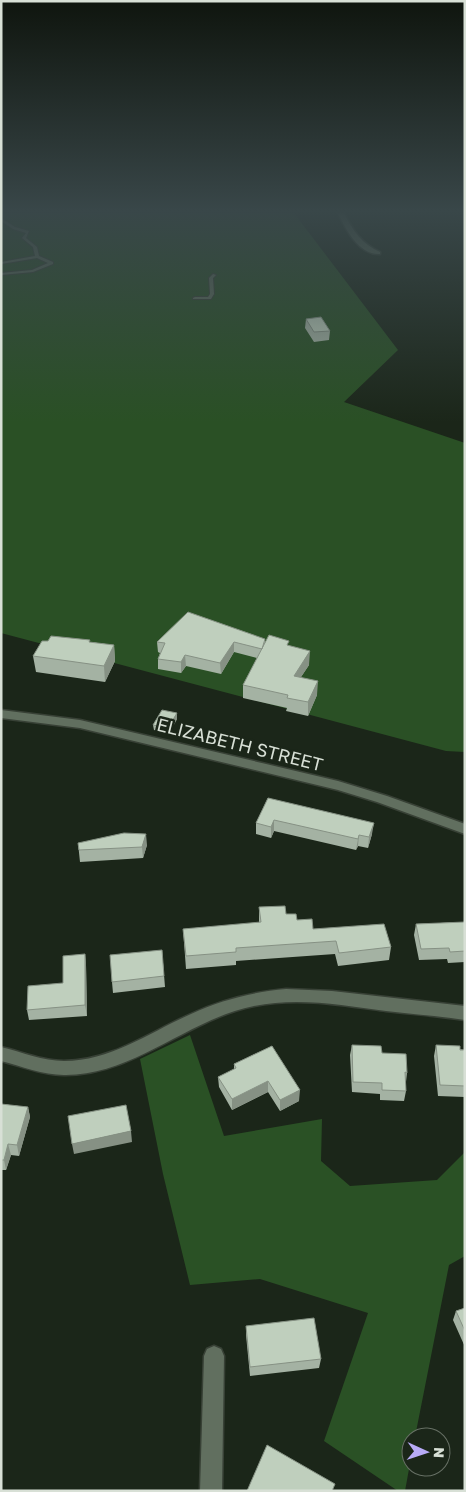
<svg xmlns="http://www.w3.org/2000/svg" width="466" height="1492" font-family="'Golos Text',sans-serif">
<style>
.green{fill:#2a5025}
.forest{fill:#2a5125}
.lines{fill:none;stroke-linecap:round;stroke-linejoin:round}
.service-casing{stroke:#384136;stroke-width:2}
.minor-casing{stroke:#384136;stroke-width:3}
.service{fill:#616f5f;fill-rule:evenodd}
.minor{fill:#616f5f;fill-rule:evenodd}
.wall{fill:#a4b2a3}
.shaded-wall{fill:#869184}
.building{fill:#bfcfbd;stroke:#869184}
.labels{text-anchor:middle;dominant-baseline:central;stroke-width:5;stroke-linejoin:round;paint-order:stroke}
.street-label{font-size:18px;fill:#d8e0d6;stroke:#1b2619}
</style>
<rect width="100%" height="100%" fill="#1b2619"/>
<path class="green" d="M1,213H294L398,350L344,402L465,443V752L446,751L1,633Z"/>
<path class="forest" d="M190,1035L224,1136L322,1119L321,1161L350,1186L437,1180L465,1152V1256L449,1265L415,1437H411V1458L405,1491H398L324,1441L368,1313L260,1279L190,1285L163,1174L140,1059Z"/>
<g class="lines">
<g class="service-casing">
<path id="service" d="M1,218L15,227L29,231L26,238L37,247L39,256L53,262V264L33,272L1,275V273L32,270L48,263L37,258L1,264V262L35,256L33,247L22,238L26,233L13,229L1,221Z
M213,274L216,275L213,278L214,294L211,299H193V298L195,297H208L210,294L209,278Z"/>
</g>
<g class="minor-casing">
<path id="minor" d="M338,213H344C353,231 362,244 380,252V254C359,255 346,230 338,213Z
M1,710L80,720L338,781L387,796L465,824V834L377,802L338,790L80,728L1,718Z
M286,989L332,991L465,1006V1020C438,1016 412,1014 386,1011C342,1005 298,997 254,1006C188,1019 133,1076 64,1075C43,1075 21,1066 1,1061V1047C22,1052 43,1061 64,1061C111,1061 150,1032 191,1014C221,1000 253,992 286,989Z
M214,1346L221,1349L224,1356L222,1491H200L204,1356L207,1349Z"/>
</g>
<use href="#service" class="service"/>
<use href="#minor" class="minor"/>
</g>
<path class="wall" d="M306,319L330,331L329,340L314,342L305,328Z
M265,639V644L289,646L309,665L301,677L317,695L308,716L286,711L287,708L243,698V685L257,658L234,652L221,674L186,666L181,673L158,669V659L160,653L158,652L157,642Z
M48,641L90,642L114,645L115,661L105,682L36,672L33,656Z
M177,719L169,734L154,730L153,725Z
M268,798L372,834L368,848L358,846L356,850L274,831L271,838L256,834V823Z
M78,843L147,845L143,858L80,862Z
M259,907L286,914L313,929L391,947L389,960L338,966L335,954L236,961V965L186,969L183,929L259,923Z
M465,922V962L448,963L447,959L419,960L414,935L416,924Z
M162,950L165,987L113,993L112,982Z
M85,954L86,965L87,1016L29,1020L27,1010L63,983Z
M352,1045L382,1053L407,1073L406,1082V1091L404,1101L380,1100V1094L352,1092L350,1055Z
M436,1045L465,1050V1097L438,1096L434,1056Z
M272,1046L299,1101L280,1111L268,1092L232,1110L219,1087L218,1077L234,1070V1064Z
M1,1104L28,1107L30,1117L19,1156L11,1155L6,1170H1Z
M465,1308V1347L453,1320L456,1311Z
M246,1326L321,1359L319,1368L250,1376L246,1335Z"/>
<path class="shaded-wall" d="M234,642V652L221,674L220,663Z
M114,645L115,661L105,682L104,666Z
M310,651L309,665L293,689L294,676Z
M185,655L186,666L181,673V662Z
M318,681L317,695L308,716V702Z
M177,713V719L169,734L168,728Z
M274,820V831L271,838V827Z
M374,823L372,834L368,848L369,837Z
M146,834L147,845L143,858L142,847Z
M359,835L358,846L356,850L358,839Z
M85,954L86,965L87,1016L85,1005Z
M268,1081V1092L232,1110V1099Z
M300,1090L299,1101L280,1111V1100Z
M28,1107L30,1117L19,1156L17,1145Z
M131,1131L132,1142L74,1154L72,1144Z
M8,1144L11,1155L6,1170L4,1160Z"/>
<path class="building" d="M321,317L330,331L314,332L306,319Z
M188,612L265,639L262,649L234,642L220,663L185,655L181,662L158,659L165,643L157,642Z
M269,635L289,641L287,645L310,651L294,676L318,681L308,702L287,698L288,695L243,685Z
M51,636L90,640L89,642L114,645L104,666L33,656L42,641H48Z
M162,710L177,713L168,728L153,725Z
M268,798L374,823L369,837L359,835L358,839L274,820L271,827L256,823Z
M124,833L146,834L142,847L79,850L78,843Z
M285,906L286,914H296L297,920L312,919L313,929L384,924L391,947L339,953L336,941L236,948V952L186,956L183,929L261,922L259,907Z
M465,922V951L450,952L449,948L421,949L416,924Z
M162,950L164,976L112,982L110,955Z
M85,954V1005L27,1010L28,986L63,983V956Z
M352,1045L381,1046L382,1053L406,1054L407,1073L405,1072L406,1091L382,1090V1083L353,1082Z
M436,1045L460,1046V1050H465V1086L440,1085Z
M272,1046L300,1090L280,1100L268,1081L232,1099L218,1077L236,1068L234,1064Z
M1,1104L28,1107L17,1145L8,1144L4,1160H1Z
M126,1105L131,1131L72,1144L68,1116Z
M465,1308V1331L456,1311Z
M314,1318L321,1359L250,1367L246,1326Z
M267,1445L335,1484L332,1491H247Z"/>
<linearGradient id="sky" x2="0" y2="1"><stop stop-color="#0f150e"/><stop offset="0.5" stop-color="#394749"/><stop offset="1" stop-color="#394749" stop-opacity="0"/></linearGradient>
<rect width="466" height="422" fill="url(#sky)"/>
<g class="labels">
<g class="street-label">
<text transform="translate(240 744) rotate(14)">ELIZABETH STREET</text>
</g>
</g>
<rect width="466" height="1492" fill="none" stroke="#d8e0d6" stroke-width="5"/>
<g transform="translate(426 1452) rotate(93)"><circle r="24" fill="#1b2619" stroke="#677065"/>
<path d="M0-4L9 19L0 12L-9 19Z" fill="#b8abf7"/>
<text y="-8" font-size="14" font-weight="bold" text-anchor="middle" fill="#d8e0d6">N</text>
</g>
</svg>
